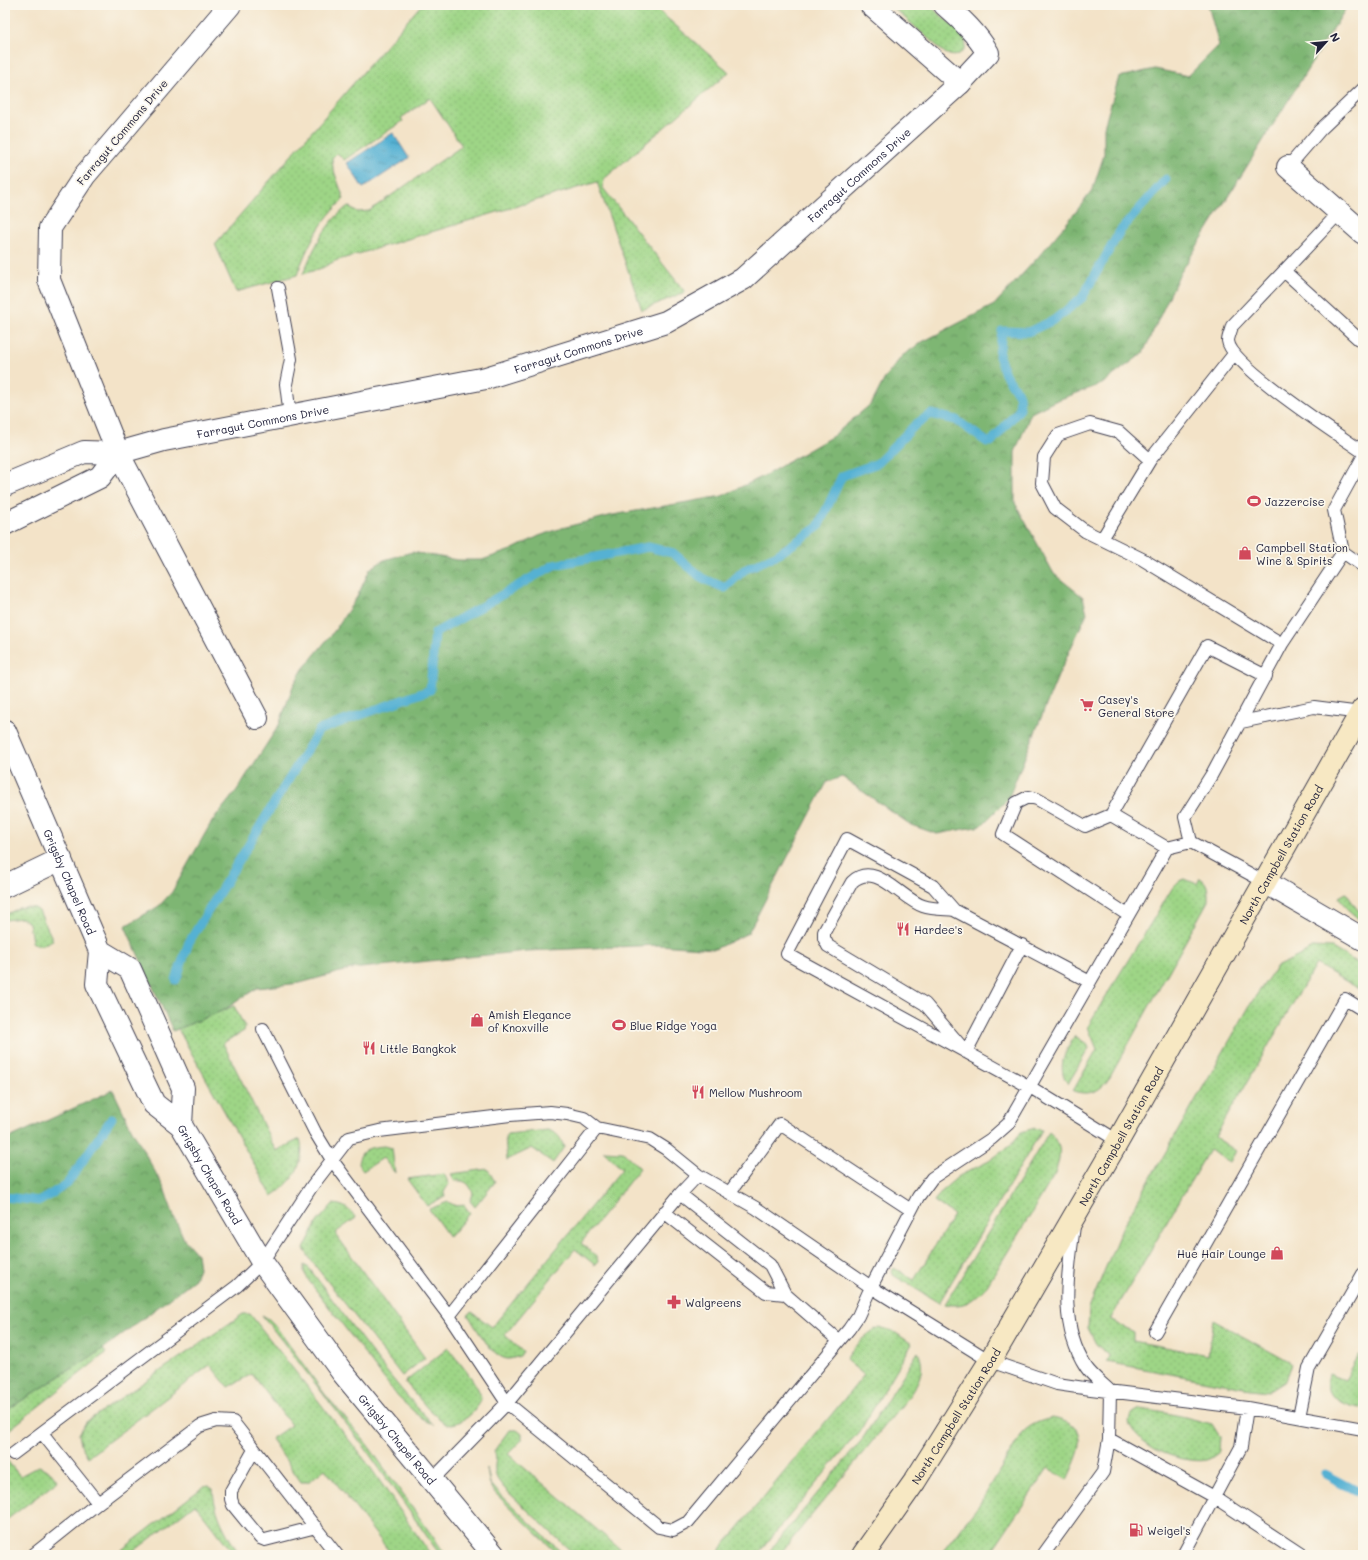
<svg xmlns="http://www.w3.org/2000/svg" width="1368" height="1560" font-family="Mali,sans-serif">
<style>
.grass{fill:url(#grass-dots);stroke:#607c60}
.forest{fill:url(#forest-crowns);stroke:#506c57}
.water{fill:url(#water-ripples);stroke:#3c6a87}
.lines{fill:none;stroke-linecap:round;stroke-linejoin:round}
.stream{stroke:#55b1d3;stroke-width:9}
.service-casing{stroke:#413f50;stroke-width:14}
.minor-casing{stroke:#413f50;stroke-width:24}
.tertiary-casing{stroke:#413f50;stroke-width:24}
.secondary-casing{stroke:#413f50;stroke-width:24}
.service{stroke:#fff;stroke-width:12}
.minor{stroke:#fff;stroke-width:22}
.tertiary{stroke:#fff;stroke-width:22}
.secondary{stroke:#f7e8c3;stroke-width:22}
.labels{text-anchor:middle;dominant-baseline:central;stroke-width:3.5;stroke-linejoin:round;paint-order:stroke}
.street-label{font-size:11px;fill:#22223b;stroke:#fbf7ec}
.poi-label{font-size:11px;fill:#22223b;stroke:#fbf7ec;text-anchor:start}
</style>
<defs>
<pattern id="grass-dots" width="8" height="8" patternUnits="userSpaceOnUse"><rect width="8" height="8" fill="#9ed586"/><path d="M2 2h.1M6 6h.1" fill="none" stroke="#88b775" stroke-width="1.8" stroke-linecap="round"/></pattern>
<pattern id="forest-crowns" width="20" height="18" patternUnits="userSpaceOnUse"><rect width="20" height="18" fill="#7eb673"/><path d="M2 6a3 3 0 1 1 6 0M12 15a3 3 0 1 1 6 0" fill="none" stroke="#679460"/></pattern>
<pattern id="water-ripples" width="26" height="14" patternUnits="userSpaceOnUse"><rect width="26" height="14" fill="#55b1d3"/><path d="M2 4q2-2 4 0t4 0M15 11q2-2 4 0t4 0" fill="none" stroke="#4690ac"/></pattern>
</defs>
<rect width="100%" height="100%" fill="#fbf7ec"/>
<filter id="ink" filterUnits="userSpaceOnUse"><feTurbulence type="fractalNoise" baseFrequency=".025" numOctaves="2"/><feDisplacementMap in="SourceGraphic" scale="8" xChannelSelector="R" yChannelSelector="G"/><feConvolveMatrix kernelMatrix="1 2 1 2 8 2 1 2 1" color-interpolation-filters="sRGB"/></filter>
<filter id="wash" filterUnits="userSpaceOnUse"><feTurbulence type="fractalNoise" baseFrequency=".012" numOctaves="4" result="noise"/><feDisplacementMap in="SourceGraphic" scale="16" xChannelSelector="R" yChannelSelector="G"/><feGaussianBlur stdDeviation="0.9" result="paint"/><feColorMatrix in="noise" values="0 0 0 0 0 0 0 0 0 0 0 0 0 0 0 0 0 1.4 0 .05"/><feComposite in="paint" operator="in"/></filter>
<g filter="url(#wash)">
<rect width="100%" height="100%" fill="#f3e3c8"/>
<path class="grass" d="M421,5H652L729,72L604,179L603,188L685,292L642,310L597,182L335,261L322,268L303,274C315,246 324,225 348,206L358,212L369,211L462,146L430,98L401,118L403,121L344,160L337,153L332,158L333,168L344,199C321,220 307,246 297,275L236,292L215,244Z
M890,5H929L962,34L966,40L965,48C959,56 954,58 945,53Z
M1200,878C1209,883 1208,892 1208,901L1110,1077C1100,1092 1090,1096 1073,1091L1097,1049L1088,1027L1092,1019L1173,887L1179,881L1185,879L1197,884Z
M1346,893L1357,909L1363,914V923L1346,908L1339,897Z
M26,907L35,908L39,911L53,940C45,944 40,948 32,942L29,923L22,918L5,920V915L19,908Z
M1312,947L1332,948L1363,966V991L1316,964L1215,1137L1236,1151L1230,1162L1209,1150L1110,1320L1133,1332V1341L1208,1355L1213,1320L1291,1363L1285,1381L1269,1391L1250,1389L1107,1362L1110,1356L1096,1344L1088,1328L1089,1308L1122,1228L1253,1000L1276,967L1307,952Z
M234,1006L245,1027L244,1031L223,1043L276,1151L300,1139C307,1162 291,1185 272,1196L178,1029Z
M1075,1036L1087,1044L1089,1048L1068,1084C1056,1067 1065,1052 1075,1036Z
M1035,1128L1042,1130L939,1303L893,1275L892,1270L894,1268L914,1280L954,1215L934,1201L946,1187L959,1176L989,1161L1012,1144L1021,1132Z
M548,1130C559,1134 560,1137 564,1147L553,1163L532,1148L507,1160L505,1138L507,1134Z
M1049,1132C1064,1144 1060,1157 1055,1174L987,1286C973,1300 966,1308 945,1304Z
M385,1146L392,1148L395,1173L383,1158L363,1171L358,1164C360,1148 371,1147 385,1146Z
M603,1151L623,1152L640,1168L581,1243L597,1257L598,1262L595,1265L575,1249L505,1335L523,1352L520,1356C516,1357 512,1359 508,1359C492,1358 476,1327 468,1315L472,1312L492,1327L622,1169Z
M488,1169L495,1182L475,1207L470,1201L473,1194C470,1184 466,1180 455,1181L451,1174Z
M444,1174L449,1184L444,1192L445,1196L427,1206L407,1179Z
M448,1202L456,1206L464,1205L470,1213L449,1237L429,1209Z
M333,1204C345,1205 349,1209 356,1218L335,1233L425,1358L402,1376L313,1263L304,1249L317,1222Z
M304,1265L309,1268C349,1321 387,1378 434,1425L422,1419L398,1397L309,1281L304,1272Z
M243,1314H250L368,1464L431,1555H392L325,1469L308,1482H301L271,1439L291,1425L252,1374L228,1387L210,1365L88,1457L81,1445L79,1434L86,1422Z
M262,1315L269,1319L274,1324L324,1393L367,1444L446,1555H440L365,1448Z
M879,1327L893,1331L912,1344L861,1429L757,1555H716L864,1375L846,1360C854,1345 865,1335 879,1327Z
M448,1348C456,1359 480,1385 481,1398C481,1403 477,1407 474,1411C466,1420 459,1423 447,1425L429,1410L405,1382Z
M103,1349L106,1353L5,1433V1414L10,1408Z
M918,1352C927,1371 917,1384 907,1399L779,1555H766L861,1441Z
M1359,1355L1363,1356V1409C1343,1404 1323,1400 1329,1374L1345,1380Z
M1141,1409L1177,1415L1212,1424L1220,1437L1219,1452C1215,1455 1211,1459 1206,1460C1192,1463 1168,1456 1155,1449C1142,1441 1113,1419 1141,1409Z
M1052,1418C1094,1426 1080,1451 1067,1480L1048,1468L989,1555H940L979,1505L1022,1433C1031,1424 1040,1421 1052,1418Z
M509,1430H517L522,1434V1440L508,1454L627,1555H575L505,1489C500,1483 495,1478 495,1470C494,1461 498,1461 494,1451Z
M5,1458L20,1476L39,1466L51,1472L58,1481L5,1521Z
M487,1468L490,1483L498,1492L564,1555H559L495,1493L489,1482Z
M208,1486L213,1489C214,1514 227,1535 240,1555H235L195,1504L129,1555H115L203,1487Z"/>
<path class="forest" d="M1208,5H1348L1179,275L1143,353L1102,384L1055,401L1031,413L1015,452V503L1054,574L1083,597L1087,613L1058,676L1008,799L981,826L937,834L911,825L842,777L827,782L748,933L715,949L659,945L527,951L351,969L300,983L257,988L224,1010L173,1031L125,926L159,906L172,892L211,823L237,790L279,725L293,686L303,669L335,630L357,597L370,569L384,560L412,552L457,560H482L511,550L539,536L562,528L613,515L722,496L762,477L833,436L872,403L885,378L902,356L922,342L994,305L1039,256L1071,218L1092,191L1104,155V127L1119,77L1155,69L1188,76L1219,45Z
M113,1090L130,1126L164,1188L175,1219L184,1239L197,1254L199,1268L195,1279L103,1349L10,1408L5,1414V1140Z"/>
<path class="water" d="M393,133L409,158L363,188L347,163Z"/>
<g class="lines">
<path class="stream" d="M176,980L189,942L319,730L430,690L435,633L554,565L648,547L673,553L702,578L725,588L744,570L777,555L818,527L842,476L878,463L916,424L931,414L956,420L987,442H991L1020,409L1019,395L1005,374L999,356L1002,331L1028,332L1054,320L1082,298L1120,231L1166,179
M5,1197L40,1201L67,1184L112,1118
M1325,1474L1363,1494"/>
</g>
</g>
<g filter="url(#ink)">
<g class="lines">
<g class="service-casing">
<path id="service" d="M1288,167L1320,130L1363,89
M1340,212L1232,326C1231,331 1228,337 1228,341C1230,365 1340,436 1363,452
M1284,271L1363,343
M278,288L291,359L286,384L290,416
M1363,457L1334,510L1343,552L1363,566
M1150,460L1119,432L1090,424L1058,435L1044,457L1042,483L1055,508L1085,531L1142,559L1282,644
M1102,539L1150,460L1234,354
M1241,722L1314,707L1361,713
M1111,815L1085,826L1037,799L1028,797L1016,803L1003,834L1128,915
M1191,842L1167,848L1111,815L1207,646L1266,676
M1265,882L1191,842L1185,817L1212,774L1282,644L1343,552
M954,910C944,909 932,909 923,906C901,899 875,860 852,882L824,932V938L828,946L925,1004L966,1052L1022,945
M1090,982L954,910L933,886L847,839L787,954L1030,1087L1118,1141
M263,1029L315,1132L332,1160L449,1316L507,1403L659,1527L673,1530L688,1522L849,1329L858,1316L871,1287L918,1197L932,1178L991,1139L1008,1124L1167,848
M730,1192L780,1124L911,1210
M680,1194L770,1265L785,1294L839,1341
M664,1212L766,1292L785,1294
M449,1316L597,1128
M1155,1332L1345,999L1363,1010
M1299,1417L1309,1368L1363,1274
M42,1433L98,1503
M1109,1439L1214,1497L1302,1555
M254,1450L231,1491V1499L233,1505L260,1538L265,1540L316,1527
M13,1454L237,1286L262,1262L312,1186L349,1138L379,1131L510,1115L550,1112L567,1114L584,1118L597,1128L650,1139L666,1149L698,1175L756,1208L871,1287L990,1361L1057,1384L1091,1389L1247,1408L1363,1429
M432,1480L507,1403L680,1194L698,1175
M33,1555L98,1503L200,1426L216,1421L233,1422L337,1555
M1043,1555L1103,1472L1109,1439L1110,1391C1102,1383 1092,1376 1086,1367C1058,1324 1068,1273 1074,1226
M1183,1555L1241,1447L1247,1408"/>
</g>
<g class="minor-casing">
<g id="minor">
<path d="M230,5L85,175L50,228L49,280L118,453L257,718"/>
<path d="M871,5L960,83"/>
<path d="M1288,167L1363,233"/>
<path id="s1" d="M5,485L84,452L118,453L164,440L486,378L666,322L743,279L960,83L988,53C977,34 962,20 945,5"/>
<path d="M5,524L100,477L118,453"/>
<path d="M1265,882L1363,939"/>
<path d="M5,886L61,859"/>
</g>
</g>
<g class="tertiary-casing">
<g id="tertiary">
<path id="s2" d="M5,731L100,951L130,969L183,1088L181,1125L262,1262L342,1372L494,1555"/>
<path d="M100,951L97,984L154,1104L181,1125"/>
</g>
</g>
<g class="secondary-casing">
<g id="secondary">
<path id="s3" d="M863,1555L915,1481L990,1361L1118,1141L1363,709"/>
</g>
</g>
<use href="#service" class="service"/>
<use href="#minor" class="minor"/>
<use href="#tertiary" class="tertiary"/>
<use href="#secondary" class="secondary"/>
</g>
</g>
<defs>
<g id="stadium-bare" transform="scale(1.08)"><path d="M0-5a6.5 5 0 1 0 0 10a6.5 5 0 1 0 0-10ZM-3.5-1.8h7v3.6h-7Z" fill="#d1495b" stroke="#fbf7ec" stroke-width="2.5" paint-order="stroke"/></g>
<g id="shop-bare" transform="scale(1.08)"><path d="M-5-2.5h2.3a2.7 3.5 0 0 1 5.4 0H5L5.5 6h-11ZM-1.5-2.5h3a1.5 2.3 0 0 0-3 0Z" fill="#d1495b" stroke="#fbf7ec" stroke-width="2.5" paint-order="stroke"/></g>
<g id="supermarket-bare" transform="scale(1.08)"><path d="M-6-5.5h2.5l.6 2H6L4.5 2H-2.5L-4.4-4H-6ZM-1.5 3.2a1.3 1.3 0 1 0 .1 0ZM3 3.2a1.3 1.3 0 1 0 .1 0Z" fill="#d1495b" stroke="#fbf7ec" stroke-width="2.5" paint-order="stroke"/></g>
<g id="restaurant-bare" transform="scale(1.08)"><path d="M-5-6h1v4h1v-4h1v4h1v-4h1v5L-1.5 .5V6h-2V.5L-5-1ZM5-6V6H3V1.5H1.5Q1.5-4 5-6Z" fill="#d1495b" stroke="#fbf7ec" stroke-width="2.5" paint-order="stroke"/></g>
<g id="pharmacy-bare" transform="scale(1.08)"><path d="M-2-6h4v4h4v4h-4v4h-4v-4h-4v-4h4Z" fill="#d1495b" stroke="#fbf7ec" stroke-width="2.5" paint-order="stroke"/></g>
<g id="fuel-bare" transform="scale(1.08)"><path d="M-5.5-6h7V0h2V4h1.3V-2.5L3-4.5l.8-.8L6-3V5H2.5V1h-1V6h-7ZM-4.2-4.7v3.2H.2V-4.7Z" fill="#d1495b" stroke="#fbf7ec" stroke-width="2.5" paint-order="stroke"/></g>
</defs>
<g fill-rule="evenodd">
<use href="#stadium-bare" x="1254" y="501"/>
<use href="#shop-bare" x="1245" y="553"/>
<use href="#supermarket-bare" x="1087" y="705"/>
<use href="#restaurant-bare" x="903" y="929"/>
<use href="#shop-bare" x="477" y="1020"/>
<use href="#stadium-bare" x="619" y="1025"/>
<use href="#restaurant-bare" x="369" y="1048"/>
<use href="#restaurant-bare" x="698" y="1092"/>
<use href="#shop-bare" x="1277" y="1253"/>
<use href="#pharmacy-bare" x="674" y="1302"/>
<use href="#fuel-bare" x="1136" y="1530"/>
</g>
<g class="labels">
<g class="street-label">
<text transform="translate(122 132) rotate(-50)">Farragut Commons Drive</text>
<text stroke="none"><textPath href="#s1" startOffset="928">Farragut Commons Drive</textPath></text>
<text stroke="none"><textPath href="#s1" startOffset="592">Farragut Commons Drive</textPath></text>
<text stroke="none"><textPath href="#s1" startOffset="268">Farragut Commons Drive</textPath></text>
<text stroke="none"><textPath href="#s3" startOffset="816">North Campbell Station Road</textPath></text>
<text stroke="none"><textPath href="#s2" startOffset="164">Grigsby Chapel Road</textPath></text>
<text stroke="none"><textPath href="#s3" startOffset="492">North Campbell Station Road</textPath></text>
<text stroke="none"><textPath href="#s2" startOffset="499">Grigsby Chapel Road</textPath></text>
<text stroke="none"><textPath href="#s3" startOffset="167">North Campbell Station Road</textPath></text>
<text stroke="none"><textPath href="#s2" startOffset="824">Grigsby Chapel Road</textPath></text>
</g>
<g class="poi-label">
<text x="1265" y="501">Jazzercise</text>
<text x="1256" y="547">Campbell Station<tspan x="1256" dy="13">Wine &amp; Spirits</tspan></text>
<text x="1098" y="699">Casey's<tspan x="1098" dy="13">General Store</tspan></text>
<text x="914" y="929">Hardee's</text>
<text x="488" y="1014">Amish Elegance<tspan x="488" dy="13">of Knoxville</tspan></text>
<text x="630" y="1025">Blue Ridge Yoga</text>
<text x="380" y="1048">Little Bangkok</text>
<text x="709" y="1092">Mellow Mushroom</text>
<text x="1266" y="1253" text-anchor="end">Hue Hair Lounge</text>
<text x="685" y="1302">Walgreens</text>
<text x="1147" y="1530">Weigel's</text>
</g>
</g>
<rect width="1368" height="1560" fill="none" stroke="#fbf7ec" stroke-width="20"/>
<g transform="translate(1326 42) rotate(63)" stroke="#fbf7ec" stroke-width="3" paint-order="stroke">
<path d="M0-3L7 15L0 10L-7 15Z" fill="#22223b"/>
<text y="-6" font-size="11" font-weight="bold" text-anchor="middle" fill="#22223b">N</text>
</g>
</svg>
